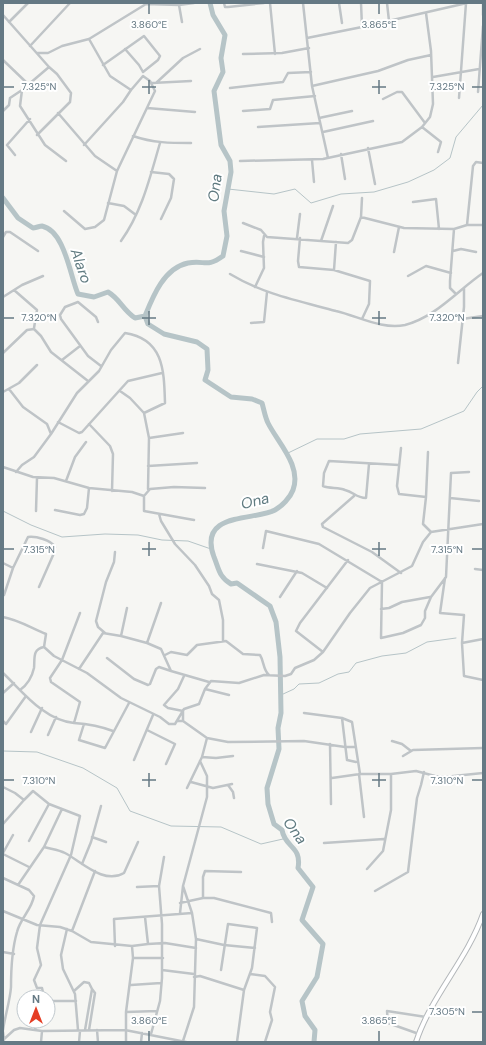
<svg xmlns="http://www.w3.org/2000/svg" width="486" height="1045" font-family="'DM Sans',sans-serif">
<style>
.lines{fill:none;stroke-linecap:round;stroke-linejoin:round}
.stream{stroke:#b6c4c7;stroke-width:1}
.river{stroke:#b6c4c7;stroke-width:5}
.trunk-casing{stroke:#b3b7ba;stroke-width:6}
.minor{stroke:#bfc4c7;stroke-width:2.5}
.trunk{stroke:#fff;stroke-width:4}
.ticks{fill:none;stroke:#657984;stroke-width:1.5}
.labels{text-anchor:middle;dominant-baseline:central;stroke-width:4;stroke-linejoin:round;paint-order:stroke}
.water-label{font-size:15px;font-style:italic;fill:#607b81;stroke:#fff}
.ticks-label{font-size:10px;text-anchor:middle;fill:#657984;stroke:#fff;stroke-width:4;stroke-linejoin:round;paint-order:stroke}
</style>
<rect width="100%" height="100%" fill="#f6f6f3"/>
<g class="lines">
<path class="stream" d="M228,189L274,194L295,189L311,203L341,194L374,192L408,182L434,170L450,158L456,137L483,105
M286,454L317,439H344L360,434L421,429L464,411L477,392L483,386
M3,511L31,525L62,537L105,534L138,535L162,540L188,541L211,549
M281,695L294,689L299,684L319,683L338,674L349,672L356,663L382,656L406,653L427,642L456,638
M3,751L37,752L83,768L117,788L130,811L171,826L221,827L261,844L283,839"/>
<path class="river" d="M210,3L213,15L225,35L221,58L223,72L214,91L221,145L230,161L231,172L224,211L227,236L223,256C206,268 206,260 188,263C164,268 153,296 145,316L148,324L164,334L197,342L207,349L208,370L205,380L231,397L252,399L262,403C264,410 265,417 268,423C278,443 302,466 293,490C290,498 282,506 275,510C256,521 197,511 214,557C219,569 219,577 231,584L237,583L270,606L276,622L280,657L281,713L278,728L279,749L267,788L268,804L274,824L282,830C285,848 302,846 298,868L313,887L302,920L323,944L317,977L302,1001L305,1016L315,1030L314,1042
M3,198L18,218L33,228C35,228 40,226 42,226C65,231 70,276 78,294L94,297L108,292C120,299 122,309 135,318L145,316"/>
<g class="trunk-casing">
<path id="trunk" d="M416,1042C431,996 467,960 483,914"/>
</g>
<path class="minor" d="M224,3L225,7H228L264,3
M270,3L275,54
M303,3L312,86L328,158
M339,3L342,23
M361,3L362,27
M387,3L389,21
M483,3V15
M179,5L194,3
M3,15L49,67L22,90L20,106L45,145L66,161
M9,22L28,3
M307,38L362,27L467,3
M89,39L110,76L131,90
M30,46L70,3
M125,49L139,65L143,72
M37,53H48L62,46L89,39L146,4L179,5L182,22
M243,54L282,53L309,48
M3,60L28,84
M103,65L144,36L160,56L158,60L143,72
M433,77L479,69
M152,83L191,81
M156,83L183,58L200,49
M312,86L378,71L408,60L431,55
M230,88L283,82L288,73L311,72
M478,92L483,26
M459,98L466,3
M383,99L397,92H402L425,123
M147,108L195,112
M3,111L9,105L10,98L22,90
M243,111L270,109L273,100L315,96
M58,113L95,156L117,171
M319,118L352,111
M258,127L320,123
M422,127L441,142L438,152
M323,132L373,121
M37,135L70,102L71,93L57,74L49,67
M133,136C153,143 171,143 191,143
M368,148L375,184
M341,154L345,179
M15,155L7,145L30,119
M312,160L314,182
M240,161L323,159L402,142L422,127L430,117L433,104L431,51L426,13
M151,172L169,174L174,179L171,198L161,219
M413,202L436,199L439,229
M108,203L124,206L136,215
M64,211L85,229L95,227L104,220L117,171L155,91L150,81L143,76L131,90L123,102L84,145
M361,217L362,198
M243,223L261,230L267,237L348,243L352,240L361,217L404,228L454,229L450,281V288L456,294
M467,225L473,166L476,162L483,163
M454,229L467,225H483
M3,237L6,232H10L38,251
M297,238L300,214
M300,238L298,261L299,267L334,270L370,281L369,304L362,319
M121,241C142,212 150,177 160,143
M321,241L333,206
M241,251L264,257
M453,251L461,249L476,252
M394,252L399,227
M334,270L336,242
M230,274C263,294 299,301 336,311C358,316 382,330 405,325C436,317 458,290 483,273
M408,276L426,266L451,273
M255,287L264,268L263,242L264,236
M14,290L37,310L34,328
M3,297L22,285L43,276
M462,319L483,316
M98,322L96,317L78,302L65,307L60,315L61,319L88,356L101,366
M251,323L264,322L267,292
M3,353L27,330L34,329L41,336L51,352L88,381
M62,360L80,346
M458,363L464,307V288
M9,389L23,407L47,424L51,434
M120,391L130,398L144,413L149,438L148,489
M3,392L19,383L37,365
M58,422L79,433L82,432L128,381L162,373
M89,424L110,446L113,454L112,491
M149,438L183,433
M401,448L397,486L399,494L426,497L423,524L431,532
M369,464L366,498C356,498 354,492 345,490C338,487 330,489 323,486L324,473L329,461L399,465
M148,466L197,463
M3,467L33,477L54,478L89,488L132,492L144,496L150,489L174,487L205,488
M16,472L22,465L34,457L51,434L77,393L99,371L111,350L125,333C164,339 164,371 165,403L144,413
M66,481L75,457L86,442
M144,496V511L194,520
M354,496L322,524L323,527L372,552L401,573
M426,497L428,452
M450,498L479,501
M55,510L80,515L84,514L87,508L89,488
M36,511L37,478
M159,514L161,521L175,544L195,565L209,586L212,594L219,600L223,620V641
M263,548L266,531L319,544L382,582L381,638L403,633L421,625L425,618V611L431,597L446,577L451,473L469,472
M3,563L13,568L4,595
M257,564L302,573L327,588
M13,568L28,537C36,536 51,540 55,547L54,553L39,587
M475,569L483,570
M445,578L440,613L464,615L462,643
M280,597L297,571
M127,608L121,636L147,643L161,649L171,671L209,682
M381,609L389,608L402,602L430,597
M3,617C19,620 31,628 46,634L44,647
M105,633L98,627L96,621L106,582L114,562L115,552
M483,639L462,643L464,676L483,680
M147,643L161,603
M44,647L54,656L87,673L121,698L160,717L169,724H175L184,709L199,704L205,689L211,681L239,683L264,675L285,676L291,674L295,668L314,660L323,652L350,613L370,588L412,566L423,542L431,532L483,524
M323,652L296,631L300,623L348,560
M165,655L171,652L187,655L197,645L226,641L243,654L260,655C264,661 263,670 269,675
M107,658L134,679L148,685L150,684L156,669L159,667L171,671
M79,669L103,633L121,636
M3,673C23,692 44,720 74,723C88,724 100,726 113,731
M205,689L229,695
M20,690C27,685 32,677 34,668C35,659 32,649 44,647
M3,693L14,683
M304,713L342,718L352,722L360,774
M342,718L347,760L356,762
M3,721L6,724L26,696
M177,721H183L207,738L228,742L304,741L345,747H355
M183,721V711L168,708L164,705L178,689L184,676
M74,723L80,702L51,682L50,678L62,660L80,613
M84,724L79,740L105,748L129,703
M147,730L175,744L166,764
M31,732L42,708
M48,735L56,717
M392,741L402,744L411,751
M330,744L331,804
M403,756L413,750L483,748
M202,757L216,758L233,756
M134,760L153,715
M359,774L364,817
M332,778L360,774H391L416,771L435,776L444,777L483,773
M191,782L213,788L232,784
M228,785L233,792L234,798
M3,787L15,793L24,800L33,791L49,804L80,816L71,855L40,925L37,948L41,965L34,980L37,988H42L44,997
M187,788L202,757L207,738
M3,824L24,800
M92,837L106,842
M29,841L49,804
M324,843L384,839
M44,847L62,809
M3,853L13,835
M3,854L29,867
M82,864L91,842L101,806
M367,869L383,851L391,810V774
M3,878L29,890L34,896C32,909 20,919 17,932C12,949 11,969 11,987C10,1001 5,1016 3,1030
M18,885L44,847C51,849 59,850 65,853C82,862 104,885 124,873L138,842
M159,886L164,857
M137,887L159,886L162,924V978L160,1001L151,1034
M375,891L408,872L417,798L421,785L424,772
M203,898V877L205,871L241,872
M180,903L203,898H214L271,913L272,922
M3,911L37,925L60,927L72,931L91,942L132,946L133,958H163
M180,913L183,886L207,797V776L200,761
M67,929L61,955L63,969L75,994L78,1030
M72,931L95,871
M196,939L224,945L255,948
M148,944L165,943L196,948
M115,946L114,919L192,913
M132,946L148,944L145,917
M3,952L14,954
M162,970L194,974
M221,970L228,924L257,928L252,968L244,990L237,1042
M250,974L265,976L275,987L270,1012L272,1020L265,1042
M194,977L200,976L244,990
M131,985L161,983
M74,991L84,982L89,983L92,989L85,1030
M48,1001H76
M126,1012L157,1011
M35,1030L37,1021
M89,1030L95,993L92,989
M97,1030L98,1042
M3,1032L4,1040
M419,1034L388,1023L387,1011L426,1017
M3,1040L14,1030L20,1028L42,1031L125,1030L186,1042
M183,1041L194,1007L196,939L192,913L183,886
M41,1042L42,1031
M79,1042L80,1031
M126,1042V1012L133,958
M141,1042L142,1033"/>
<use href="#trunk" class="trunk"/>
</g>
<path class="ticks" d="M149,4V14M379,4V14M149,80V94M379,80V94M4,87H14M142,87H156M372,87H386M472,87H482M149,311V325M379,311V325M4,318H14M142,318H156M372,318H386M472,318H482M149,542V556M379,542V556M4,549H14M142,549H156M372,549H386M472,549H482M149,773V787M379,773V787M4,780H14M142,780H156M372,780H386M472,780H482M472,1012H482M149,1031V1041M379,1031V1041"/>
<g class="labels">
<g class="water-label">
<text transform="translate(215 188) rotate(-82)">Ona</text>
<text transform="translate(81 266) rotate(71)">Alaro</text>
<text transform="translate(255 501) rotate(-14)">Ona</text>
<text transform="translate(295 831) rotate(54)">Ona</text>
</g>
</g>
<g class="ticks-label">
<text x="149" y="28">3.860°E</text>
<text x="379" y="28">3.865°E</text>
<text x="39" y="90">7.325°N</text>
<text x="447" y="90">7.325°N</text>
<text x="39" y="321">7.320°N</text>
<text x="447" y="321">7.320°N</text>
<text x="39" y="553">7.315°N</text>
<text x="447" y="553">7.315°N</text>
<text x="39" y="784">7.310°N</text>
<text x="447" y="784">7.310°N</text>
<text x="447" y="1015">7.305°N</text>
<text x="149" y="1024">3.860°E</text>
<text x="379" y="1024">3.865°E</text>
</g>
<rect width="486" height="1045" fill="none" stroke="#657984" stroke-width="8"/>
<g transform="translate(36 1009)"><circle r="19" fill="#ffffff" stroke="#c1c9ce"/>
<path d="M0-3L7 15L0 10L-7 15Z" fill="#e53d24"/>
<text y="-6" font-size="11" font-weight="bold" text-anchor="middle" fill="#657984">N</text>
</g>
</svg>
